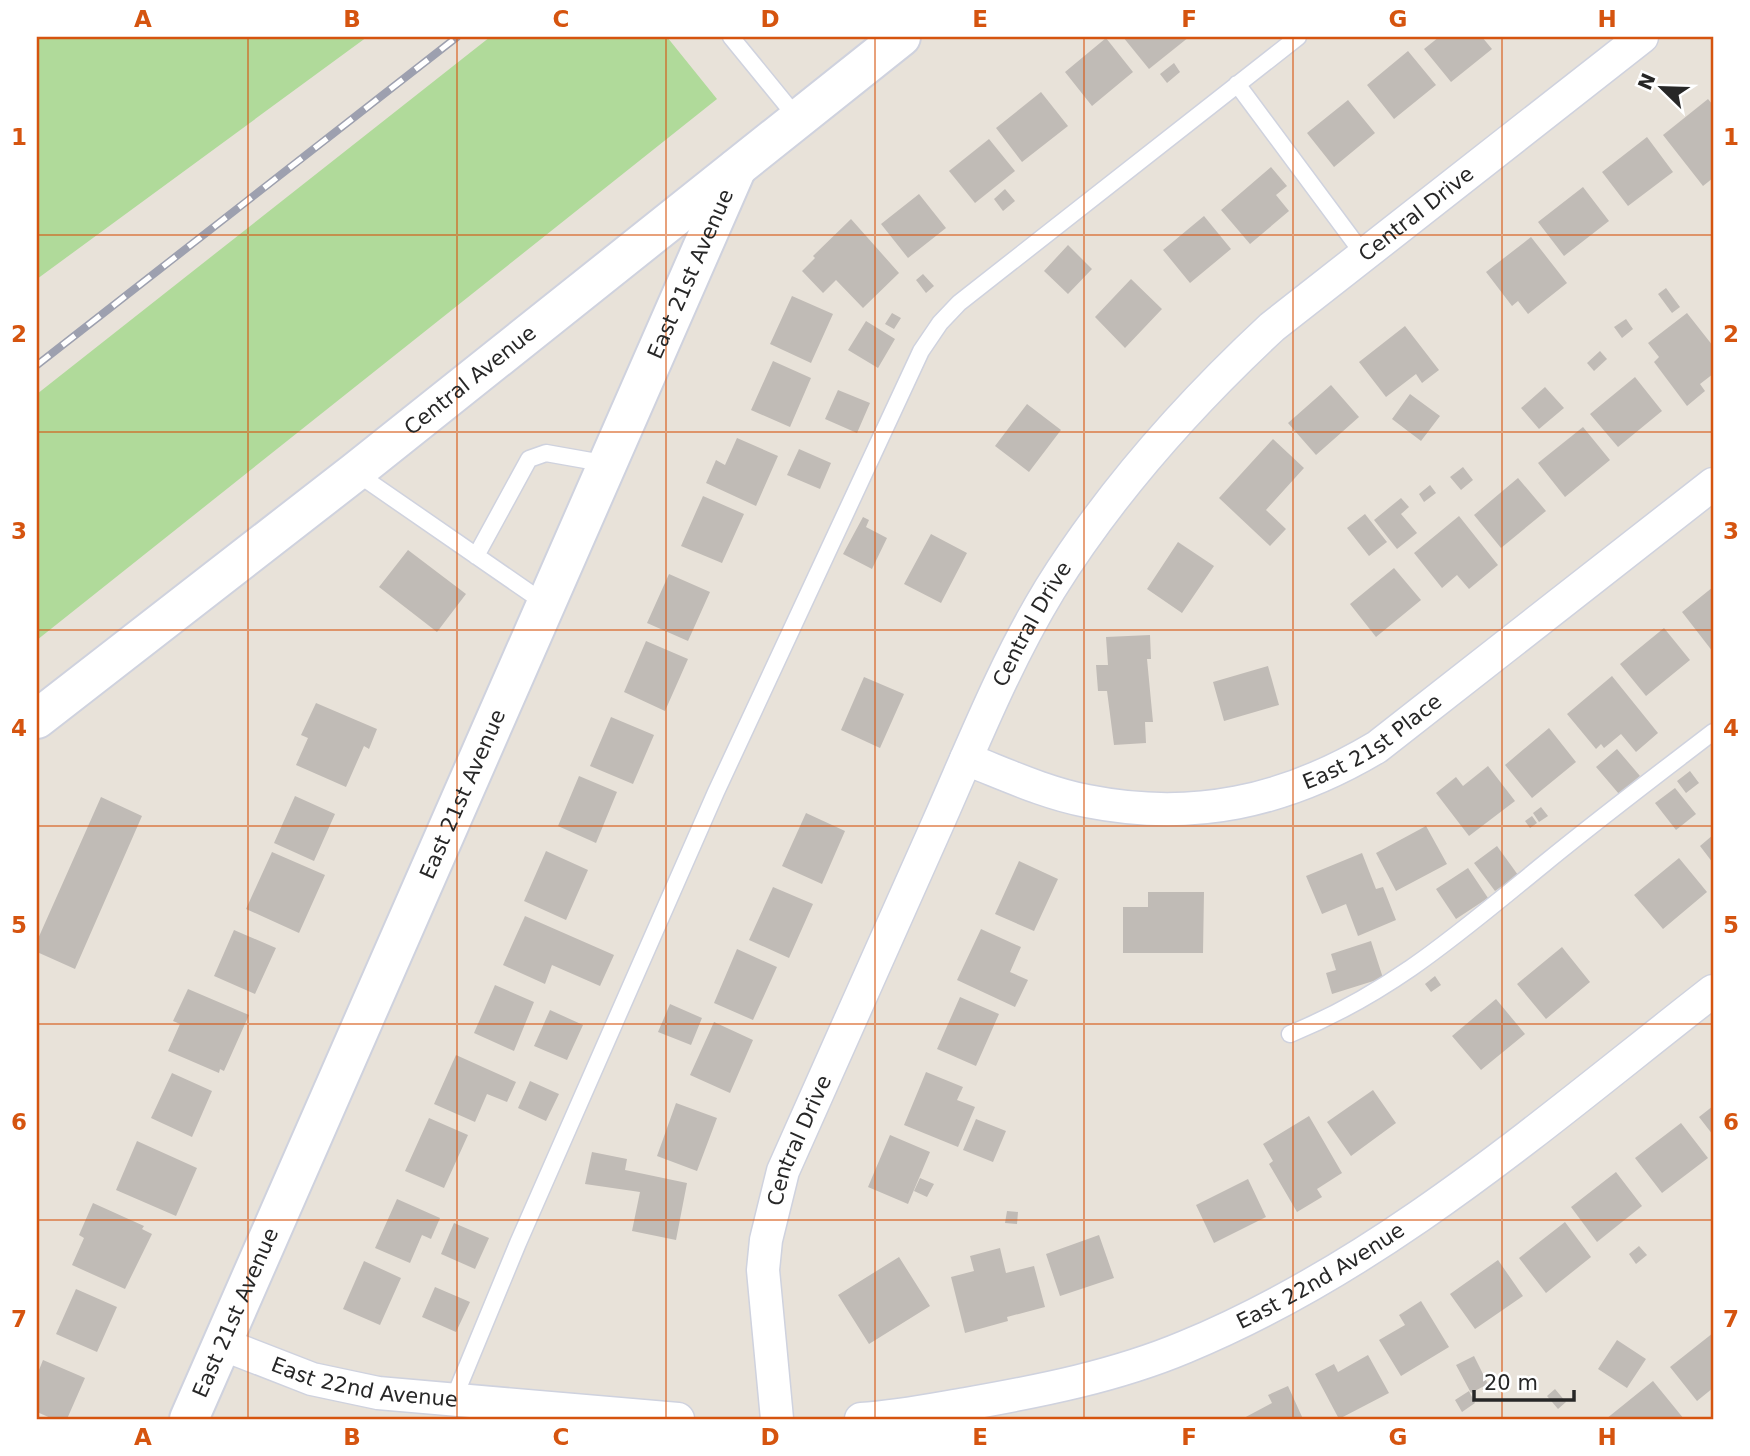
<svg xmlns="http://www.w3.org/2000/svg" width="1750" height="1456" font-family="'DejaVu Sans',sans-serif">
<style>
.green{fill:#b0da9a}
.building{fill:#c0bbb6}
.lines{fill:none;stroke-linecap:round;stroke-linejoin:round}
.service-casing{stroke:#cfd2de;stroke-width:19}
.minor-casing{stroke:#cfd2de;stroke-width:35}
.tertiary-casing{stroke:#cfd2de;stroke-width:42}
.secondary-casing{stroke:#cfd2de;stroke-width:42}
.service{stroke:#fff;stroke-width:16}
.minor{stroke:#fff;stroke-width:32}
.tertiary{stroke:#fff;stroke-width:38}
.secondary{stroke:#fff;stroke-width:38}
.rail-casing{stroke:#9da0af;stroke-width:8}
.rail{stroke:#fff;stroke-width:5;stroke-dasharray:16;stroke-linecap:butt}
.grid{fill:none;stroke:#d5540f;stroke-width:2;stroke-opacity:0.55}
.labels{text-anchor:middle;dominant-baseline:central;stroke-width:5;stroke-linejoin:round;paint-order:stroke}
.street-label{font-size:21px;fill:#272727;stroke:#fff}
.neatline{fill:none;stroke:#d5540f;stroke-width:2.5}
.grid-label{font-size:23px;text-anchor:middle;font-weight:bold;fill:#d5540f}
</style>
<rect width="100%" height="100%" fill="#e8e2d9"/>
<path class="green" d="M37,37H367L37,279Z
M490,37H667L717,99L37,640V394Z"/>
<path class="building" d="M1123,37H1189L1149,69Z
M1439,37H1482L1492,49L1451,82L1424,49Z
M1106,38L1133,72L1092,106L1065,72Z
M1408,51L1436,85L1394,119L1367,85Z
M1174,63L1180,72L1167,83L1160,74Z
M1041,92L1068,126L1022,162L996,128Z
M1708,99L1713,105V178L1703,186L1663,135Z
M1348,100L1375,133L1334,167L1307,133Z
M1647,137L1673,172L1628,206L1602,172Z
M989,139L1015,171L975,203L949,171Z
M1271,167L1287,186L1276,195L1289,211L1250,244L1221,210Z
M1583,187L1609,221L1564,256L1538,222Z
M1005,189L1015,201L1003,211L994,199Z
M919,194L946,228L908,258L881,224Z
M1204,216L1231,249L1190,283L1163,250Z
M851,219L899,273L863,308L836,280L823,293L802,271L815,258L813,256Z
M1531,237L1567,283L1528,314L1518,301L1512,306L1486,272Z
M1068,245L1092,269L1068,294L1044,271Z
M923,274L934,286L926,293L916,280Z
M1131,279L1162,309L1125,348L1095,317Z
M1666,288L1680,307L1672,313L1658,294Z
M792,296L833,314L811,363L770,344Z
M892,313L901,318L894,329L885,324Z
M1687,313L1713,346V374L1700,384L1705,391L1687,406L1654,362L1659,357L1648,343Z
M1626,319L1633,329L1622,338L1614,327Z
M866,321L895,339L878,368L848,350Z
M1405,326L1439,370L1422,383L1416,374L1386,397L1359,362Z
M1600,351L1607,359L1594,371L1587,363Z
M773,361L811,378L790,427L751,410Z
M1635,377L1662,411L1618,447L1590,414Z
M1331,385L1359,417L1316,455L1288,423Z
M1545,387L1564,408L1539,429L1521,408Z
M838,390L870,403L857,433L825,419Z
M1410,394L1440,416L1421,441L1392,419Z
M1027,404L1061,430L1029,472L995,446Z
M1583,427L1610,460L1565,497L1538,463Z
M737,438L778,456L756,506L706,483L716,460L725,465Z
M1273,439L1304,468L1266,510L1286,529L1270,546L1219,498Z
M799,449L831,463L820,489L787,475Z
M1463,467L1473,480L1461,490L1450,477Z
M1518,478L1546,511L1501,548L1474,515Z
M1430,485L1436,493L1424,502L1419,494Z
M703,496L744,514L722,563L681,546Z
M1401,498L1409,507L1401,514L1417,533L1397,549L1374,520Z
M1365,514L1387,542L1369,556L1347,528Z
M1459,516L1498,565L1469,589L1457,575L1442,588L1414,553Z
M863,517L869,520L866,527L887,538L872,569L843,554Z
M931,534L967,553L941,603L904,584Z
M1178,542L1214,566L1182,613L1147,589Z
M408,550L466,594L437,632L379,587Z
M1394,568L1421,600L1376,637L1350,604Z
M669,574L710,592L688,641L647,623Z
M1713,587V652L1682,612Z
M1664,628L1690,660L1646,696L1620,664Z
M1150,635L1151,659H1147L1153,722H1145L1146,743L1114,745L1107,691H1098L1096,665H1108L1106,637Z
M646,641L688,659L665,711L624,692Z
M1268,666L1279,705L1224,721L1213,682Z
M1612,676L1658,733L1636,752L1621,734L1604,748L1601,744L1596,749L1567,714Z
M864,677L904,694L880,748L841,730Z
M316,703L377,729L369,749L364,746L346,787L296,765L308,738L301,735Z
M611,717L654,735L633,784L590,766Z
M1549,728L1576,762L1532,798L1505,765Z
M1617,749L1640,776L1619,794L1596,767Z
M1488,766L1515,801L1469,836L1436,793L1456,777L1463,786Z
M1690,771L1699,783L1686,793L1677,781Z
M579,776L617,792L596,843L558,826Z
M1675,788L1696,814L1676,830L1655,803Z
M295,796L335,814L314,861L274,843Z
M101,797L142,816L75,969L37,952V941Z
M1541,807L1548,816L1539,822L1533,813Z
M806,813L845,831L822,884L782,866Z
M1532,816L1537,823L1530,828L1525,821Z
M1426,826L1447,864L1396,891L1376,853Z
M1713,835V863L1700,846Z
M1497,846L1518,875L1495,891L1474,863Z
M546,851L588,870L566,920L524,901Z
M272,852L325,875L299,933L246,909Z
M1362,853L1376,889L1383,887L1396,920L1358,936L1346,904L1322,914L1306,876Z
M1679,858L1707,892L1663,929L1634,895Z
M1019,861L1058,879L1034,931L995,914Z
M1468,868L1488,898L1456,919L1436,889Z
M773,887L813,904L789,958L749,940Z
M1148,892H1204L1203,953H1123V907H1148Z
M525,916L614,955L600,986L552,965L545,984L503,965Z
M981,929L1021,947L1010,972L1028,980L1015,1007L957,980Z
M234,930L276,948L255,994L214,976Z
M1371,941L1383,978L1332,994L1326,973L1336,970L1331,954Z
M1562,947L1590,982L1546,1019L1517,984Z
M737,949L777,967L753,1020L714,1003Z
M1435,976L1441,985L1431,992L1425,984Z
M495,985L534,1002L514,1051L474,1033Z
M188,989L249,1015L224,1071L220,1069L219,1073L168,1051L180,1024L173,1021Z
M960,997L999,1014L976,1066L937,1049Z
M1496,999L1525,1034L1481,1070L1452,1036Z
M670,1004L702,1018L691,1045L658,1032Z
M550,1010L583,1025L567,1060L534,1046Z
M714,1022L753,1040L730,1093L690,1075Z
M456,1055L516,1082L507,1102L487,1094L475,1122L434,1104Z
M926,1072L963,1087L957,1100L975,1107L958,1147L904,1125Z
M172,1073L212,1091L192,1137L151,1118Z
M530,1081L559,1094L546,1121L518,1108Z
M1373,1090L1396,1123L1351,1156L1327,1122Z
M676,1103L717,1118L697,1171L657,1156Z
M1713,1106V1135L1699,1117Z
M1309,1116L1342,1173L1317,1189L1322,1197L1297,1212L1269,1164L1273,1161L1263,1144Z
M429,1118L468,1135L444,1188L405,1171Z
M976,1119L1006,1131L993,1162L963,1150Z
M1681,1123L1708,1158L1662,1193L1635,1158Z
M890,1135L930,1152L908,1204L868,1187Z
M137,1141L197,1168L176,1216L116,1190Z
M592,1152L627,1159L625,1170L687,1183L676,1240L632,1231L640,1192L585,1184Z
M1616,1172L1642,1206L1597,1242L1571,1207Z
M920,1178L934,1184L927,1197L914,1191Z
M1248,1179L1266,1217L1214,1243L1196,1205Z
M397,1199L440,1218L431,1239L422,1235L410,1263L375,1248Z
M93,1203L144,1226L142,1229L152,1234L125,1289L72,1265L84,1238L79,1235Z
M1007,1211L1018,1212L1017,1224L1005,1223Z
M1565,1222L1591,1257L1546,1293L1519,1258Z
M454,1223L489,1238L475,1269L441,1254Z
M1099,1235L1114,1278L1060,1296L1046,1254Z
M1639,1246L1647,1255L1636,1264L1629,1254Z
M1000,1248L1006,1273L1034,1266L1045,1307L1007,1317L1008,1321L965,1333L951,1277L974,1271L970,1256Z
M899,1257L930,1306L869,1344L838,1295Z
M1498,1260L1523,1296L1475,1329L1450,1294Z
M364,1261L401,1278L380,1325L343,1309Z
M435,1287L470,1302L456,1332L422,1317Z
M76,1289L117,1307L97,1352L56,1334Z
M1421,1301L1449,1347L1401,1376L1379,1340L1405,1325L1399,1315Z
M1713,1333V1388L1697,1401L1670,1367Z
M1617,1340L1646,1359L1627,1388L1598,1369Z
M1368,1355L1389,1393L1339,1419L1315,1374L1334,1364L1338,1372Z
M1474,1356L1488,1384L1471,1393L1456,1365Z
M43,1360L85,1378L67,1419H53L37,1412V1375Z
M1653,1381L1684,1419H1606Z
M1288,1386L1303,1419H1242L1272,1403L1268,1395Z
M1555,1389L1566,1402L1558,1409L1547,1396Z
M1469,1391L1475,1403L1462,1412L1455,1400Z"/>
<g class="lines">
<g class="service-casing">
<path id="service" d="M731,37L798,119
M1237,84L1364,255
M355,472L546,604
M476,556L529,459L546,453L608,464
M1290,1034C1393,992 1460,932 1545,863C1600,818 1657,775 1713,732
M454,1398L518,1243L716,792L921,351L940,323L959,303L1298,37"/>
</g>
<g class="minor-casing">
<g id="minor">
<path id="s1" d="M966,759C1005,774 1045,793 1087,801C1192,822 1285,802 1377,747L1713,484"/>
<path id="s2" d="M222,1344L312,1379L378,1393L678,1419"/>
<path id="s3" d="M777,1419L763,1270L766,1240L783,1171C835,1055 886,939 938,823C973,744 1005,663 1050,589C1111,491 1188,405 1272,327L1642,37"/>
<path id="s4" d="M861,1419C896,1417 931,1410 966,1404C1040,1391 1116,1376 1185,1347C1383,1265 1546,1121 1713,991"/>
</g>
</g>
<g class="tertiary-casing">
<g id="tertiary">
<path id="s5" d="M189,1419L737,168"/>
</g>
</g>
<g class="secondary-casing">
<g id="secondary">
<path id="s6" d="M37,719L355,472L901,37"/>
</g>
</g>
<use href="#service" class="service"/>
<use href="#minor" class="minor"/>
<use href="#tertiary" class="tertiary"/>
<use href="#secondary" class="secondary"/>
<g class="rail-casing">
<path id="rail" d="M37,365L457,37"/>
</g>
<use href="#rail" class="rail"/>
</g>
<path class="grid" d="M248,37V1419M457,37V1419M666,37V1419M875,37V1419M1084,37V1419M1293,37V1419M1502,37V1419M37,235H1713M37,432H1713M37,630H1713M37,826H1713M37,1024H1713M37,1220H1713"/>
<g class="labels">
<g class="street-label">
<text stroke="none"><textPath href="#s3" startOffset="1419">Central Drive</textPath></text>
<text stroke="none"><textPath href="#s5" startOffset="1250">East 21st Avenue</textPath></text>
<text stroke="none"><textPath href="#s6" startOffset="550">Central Avenue</textPath></text>
<text stroke="none"><textPath href="#s3" startOffset="852">Central Drive</textPath></text>
<text stroke="none"><textPath href="#s1" startOffset="429">East 21st Place</textPath></text>
<text stroke="none"><textPath href="#s5" startOffset="682">East 21st Avenue</textPath></text>
<text stroke="none"><textPath href="#s3" startOffset="285">Central Drive</textPath></text>
<text stroke="none"><textPath href="#s4" startOffset="486">East 22nd Avenue</textPath></text>
<text stroke="none"><textPath href="#s5" startOffset="116">East 21st Avenue</textPath></text>
<text stroke="none"><textPath href="#s2" startOffset="149">East 22nd Avenue</textPath></text>
</g>
</g>
<rect width="1750" height="1456" fill="none" stroke="#ffffff" stroke-width="77"/>
<g transform="translate(1662 88) rotate(293)" stroke="#ffffff" stroke-width="5" paint-order="stroke">
<path d="M0-5L12 26L0 18L-12 26Z" fill="#272727"/>
<text y="-10" font-size="19" font-weight="bold" text-anchor="middle" fill="#272727">N</text>
</g>
<path d="M1474 1390v10h100v-10" fill="none" stroke="#272727" stroke-width="3.5"/>
<text x="1484" y="1390" font-size="21" fill="#272727" stroke="#ffffff" stroke-width="5" paint-order="stroke">20 m</text>
<rect x="38" y="38" width="1674" height="1380" class="neatline"/>
<g class="grid-label">
<text x="143" y="27">A</text>
<text x="352" y="27">B</text>
<text x="561" y="27">C</text>
<text x="770" y="27">D</text>
<text x="980" y="27">E</text>
<text x="1189" y="27">F</text>
<text x="1398" y="27">G</text>
<text x="1607" y="27">H</text>
<text x="19" y="145">1</text>
<text x="1731" y="145">1</text>
<text x="19" y="342">2</text>
<text x="1731" y="342">2</text>
<text x="19" y="539">3</text>
<text x="1731" y="539">3</text>
<text x="19" y="736">4</text>
<text x="1731" y="736">4</text>
<text x="19" y="933">5</text>
<text x="1731" y="933">5</text>
<text x="19" y="1130">6</text>
<text x="1731" y="1130">6</text>
<text x="19" y="1327">7</text>
<text x="1731" y="1327">7</text>
<text x="143" y="1445">A</text>
<text x="352" y="1445">B</text>
<text x="561" y="1445">C</text>
<text x="770" y="1445">D</text>
<text x="980" y="1445">E</text>
<text x="1189" y="1445">F</text>
<text x="1398" y="1445">G</text>
<text x="1607" y="1445">H</text>
</g>
</svg>
